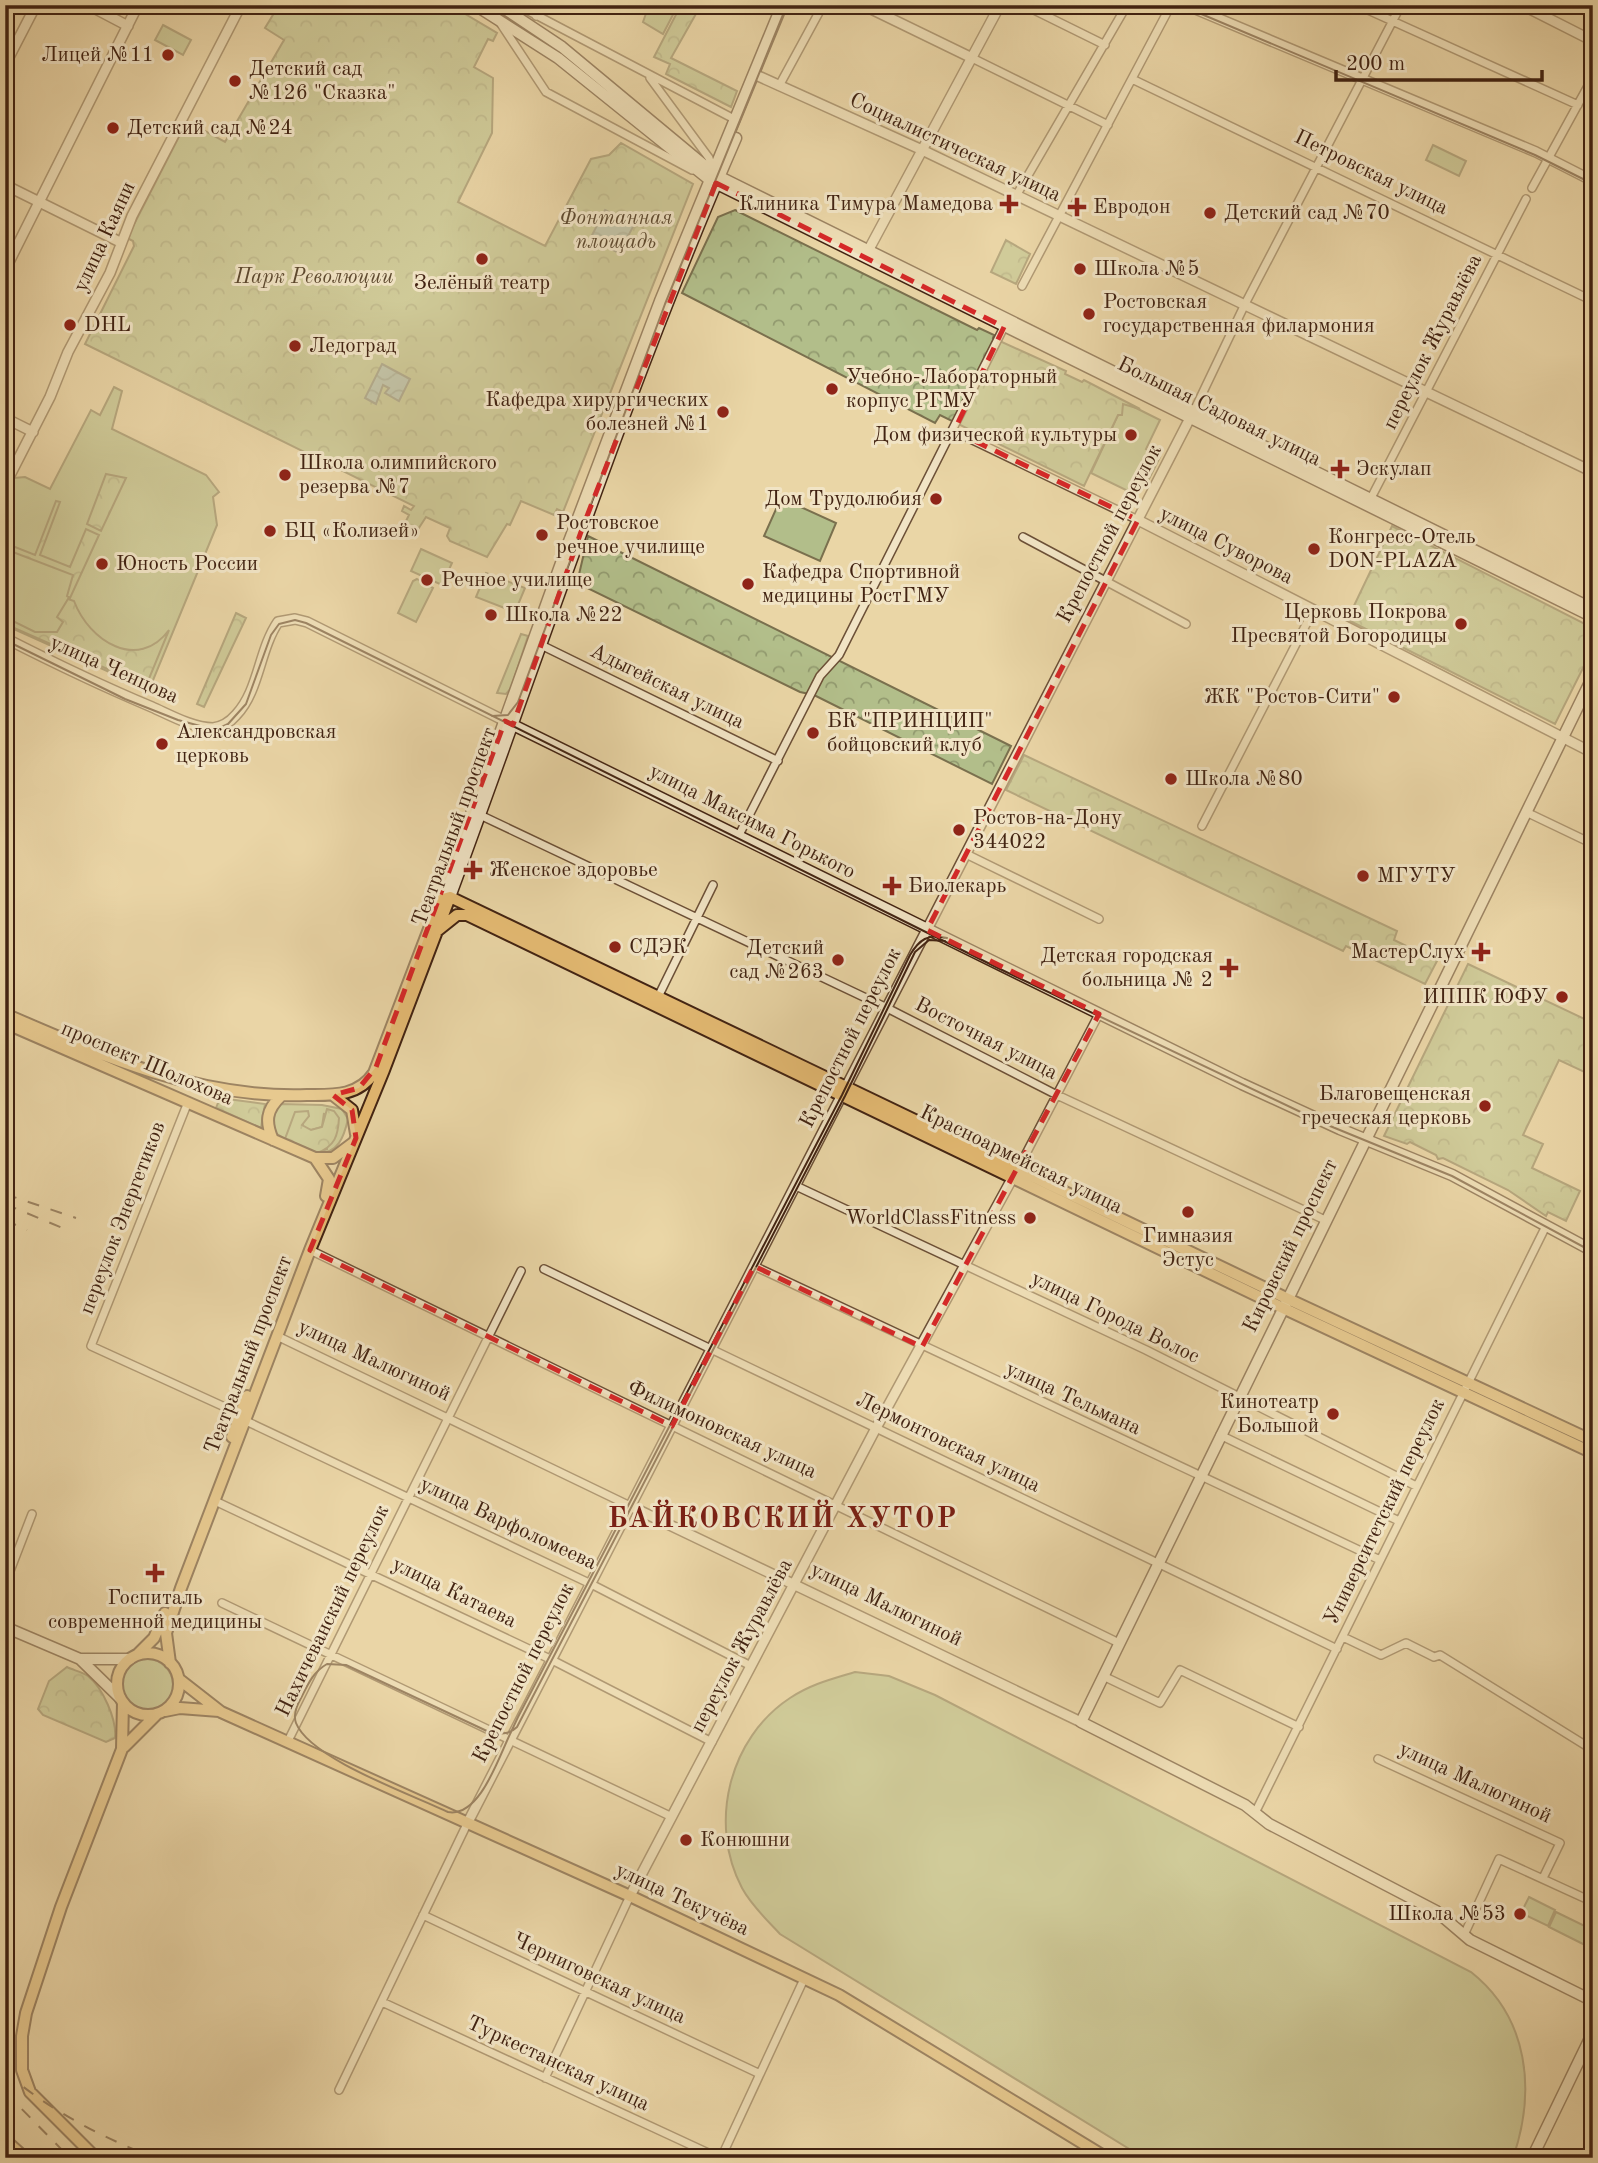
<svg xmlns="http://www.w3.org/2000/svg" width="1598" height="2163" font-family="'Old Standard TT',serif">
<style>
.green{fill:#b2be8a;stroke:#7a704e;stroke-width:2}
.forest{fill:url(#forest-crowns);stroke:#7a704e;stroke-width:2}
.water{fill:url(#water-waves);stroke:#777c71;stroke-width:2}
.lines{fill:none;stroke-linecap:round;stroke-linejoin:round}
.minor-casing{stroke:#6c5037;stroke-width:10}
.tertiary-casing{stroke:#6c5037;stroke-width:12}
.secondary-casing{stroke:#422312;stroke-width:13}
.primary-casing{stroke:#422312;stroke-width:14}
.minor{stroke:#f1e4c5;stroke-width:7}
.tertiary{stroke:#f1e4c5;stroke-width:9}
.secondary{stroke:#f1e4c5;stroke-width:10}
.primary{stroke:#e5bb73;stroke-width:10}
.tram{stroke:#422312;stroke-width:2}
.rail{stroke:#422312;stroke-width:2;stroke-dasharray:12 12;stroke-linecap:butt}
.marked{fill:none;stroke:#d62828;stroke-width:5;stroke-dasharray:14 9;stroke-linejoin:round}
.poi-dot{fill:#8f2418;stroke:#f1e4c5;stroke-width:2.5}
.labels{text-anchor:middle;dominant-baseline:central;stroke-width:6;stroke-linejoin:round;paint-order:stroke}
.poi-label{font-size:21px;fill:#422312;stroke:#f1e4c5;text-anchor:start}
.street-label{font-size:21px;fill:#422312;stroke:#f1e4c5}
.park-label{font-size:21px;font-style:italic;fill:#5e4a30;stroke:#f1e4c5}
.district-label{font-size:28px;font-weight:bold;letter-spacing:2px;fill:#7a1f14;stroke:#f1e4c5}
</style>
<defs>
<pattern id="forest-crowns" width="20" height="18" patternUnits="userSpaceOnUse" patternTransform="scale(1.75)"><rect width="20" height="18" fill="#b2be8a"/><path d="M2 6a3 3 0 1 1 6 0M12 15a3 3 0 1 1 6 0" fill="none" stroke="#929a6f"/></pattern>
<pattern id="water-waves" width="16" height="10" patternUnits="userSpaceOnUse" patternTransform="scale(1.75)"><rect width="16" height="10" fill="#9bb7b1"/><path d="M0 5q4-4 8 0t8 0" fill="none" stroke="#80948f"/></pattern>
</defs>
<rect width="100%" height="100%" fill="#ead6a6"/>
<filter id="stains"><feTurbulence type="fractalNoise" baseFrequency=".00286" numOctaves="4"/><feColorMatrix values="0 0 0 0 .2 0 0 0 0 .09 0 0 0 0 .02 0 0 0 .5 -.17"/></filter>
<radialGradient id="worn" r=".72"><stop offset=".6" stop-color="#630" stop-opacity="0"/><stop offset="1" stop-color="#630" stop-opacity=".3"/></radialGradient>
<path class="green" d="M649,5H678L663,34L643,22Z
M163,25L191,40L183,55L155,40Z
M1433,145L1466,161L1459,176L1426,160Z
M114,387L122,391L112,429L206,475L219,492L213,497L217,525L149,690L5,625V495L14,478L25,477L50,489L91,410L100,415Z
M1124,402L1160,420L1146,449L1160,457L1146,485L1140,482L1134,494L1091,473Z
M781,498L836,523L820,561L764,536Z
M421,549L452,563L442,585L411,571Z
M486,573L525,588L515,612L476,597Z
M417,579L433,588L416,622L398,613L413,581Z
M521,634L528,636L511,688L506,694L497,693Z
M281,1104L322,1105L342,1109L348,1119C344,1137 338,1154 317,1153L327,1149L324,1113L322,1127L311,1130L303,1127V1121L309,1116L292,1124L285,1139L274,1132L272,1113Z
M121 1685a26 26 0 1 1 52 0a26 26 0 1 1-52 0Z
M855,1672L889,1676L935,1695L1471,1972C1529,2018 1536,2091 1513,2158H1144L780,1934C767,1920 751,1905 742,1888C708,1824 729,1738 790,1698C811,1684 832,1679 855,1672Z
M1529,1897L1555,1910L1548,1926L1521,1913Z
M1556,1912L1593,1930L1587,1946L1549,1927Z"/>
<path class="forest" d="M279,5H450L497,33L493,41L488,39L474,67L493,78L492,133L458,202L545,246L591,159L609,155L621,143L693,184L563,512L557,509L554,515L521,501L510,525L507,524L487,557L450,541L447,536L450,528L426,517L415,534L411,530L413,527L405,523L409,515L402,511L404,506L411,510L414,506L85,344L134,246L133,241L127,238L187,121L225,142L284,40L265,28Z
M681,5H701L671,58L737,91L731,107L666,74L670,64L654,57Z
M735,210L977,330L979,328L994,335L993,338L1066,371L1065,374L1082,382L1084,380L1140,409L1123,404L1122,415H1118L1084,486L940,415L935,423L682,293L718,217Z
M1006,240L1030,254L1016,284L991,272Z
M106,474L126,478L101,531L87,524Z
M56,501L60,502L40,555L70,567L86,529L99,535L70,598L67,596L73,575L5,549V543L35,555Z
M1392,526L1593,628V648L1555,724L1350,621L1354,614L1351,612Z
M588,536L1011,746L992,784L814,695L800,692L577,583Z
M68,599L74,601C89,641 138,672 169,630L146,686L5,624V617L35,632H57L63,622L57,617Z
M236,613L246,618L204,707L197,704Z
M1024,755L1397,931L1394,940L1437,961L1425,984L1346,946L1343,951L1006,790Z
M1468,964L1593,1023V1076L1559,1060L1523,1135L1543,1144L1532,1168L1580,1191L1566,1221L1548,1212L1546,1216L1508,1190L1443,1158L1438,1159L1436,1155L1410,1142L1407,1144L1384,1136Z
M220,1098L265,1104L261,1128L216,1108Z
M327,1109L334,1111L339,1118C338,1136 335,1146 317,1153L285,1139L295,1112L308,1111L309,1116L302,1125L311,1130L322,1127Z
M67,1667C73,1670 82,1672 88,1676C103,1688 117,1720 115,1738L106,1742L43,1715L38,1709L49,1681Z"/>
<path class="water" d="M605,210L634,225L619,253L590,239Z
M382,364L410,379L399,401L385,393L389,388L383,385L376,404L365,398Z"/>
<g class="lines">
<g class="minor-casing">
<path id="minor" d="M517,5L736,120
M1024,5L1105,45
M1357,5L1578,105
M536,16L542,5
M501,24L546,92L692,170
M970,57L1108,125
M650,78L709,158L713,172
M1132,79L1593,301
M779,86L823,5
M1532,188L1593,77
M1016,196L1127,5
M1022,286L1171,5
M1193,413L1245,304L1401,5
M954,431L1138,520
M1370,500L1526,199
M1023,537L1186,624
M541,645L778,761
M1526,812L1593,844
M480,815L887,1008L1057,1095L1325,1220
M1202,826L1313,611
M738,837L820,676L839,655L1004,327
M966,854L1099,919
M658,997L713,885
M188,1102L91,1346L240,1414
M1017,1171L1099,1014
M796,1186L1146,1350L1416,1486
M310,1250L1119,1643
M754,1266L1380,1560
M544,1269L1337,1649
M277,1336L630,1506
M246,1421L591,1584L751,1666
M1220,1435L1399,1521
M215,1501L550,1659L712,1742
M5,1584L32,1514
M222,1603L672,1817
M1343,1637L1381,1655L1406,1643L1434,1657L1440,1655L1593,1750
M1103,1676L1160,1703L1180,1670L1299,1727
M288,1741L521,1271
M1378,1759L1560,1843L1543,1878
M1255,1813L1546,1226
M423,1915L760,2074
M1464,1935L1499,1859L1593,1902
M382,2002L719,2158
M545,2078L630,1896
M339,2090L467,1824
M721,2158L804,1979"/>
</g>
<g class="tertiary-casing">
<path id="tertiary" d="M88,5L128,26
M863,5L970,57
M1186,5L1536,152L1593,181
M1522,5L1593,41
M5,65L36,5
M756,75L920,149L1593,472
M5,185L120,242
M868,251L1000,5
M5,270L138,5
M5,418L33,432
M5,485L50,397L68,352L110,273L132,216L241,5
M1138,520L1593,753
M5,638C54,663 102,686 152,707C170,715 193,728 213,728C222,727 230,722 236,715C259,691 259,650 278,622L295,619L307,622L505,721
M630,1506L1081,1722
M467,1824L1189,420
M630,1896L876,1428L1013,1177"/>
</g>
<g class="secondary-casing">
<path id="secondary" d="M475,5L558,58L711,181L1593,617
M499,5L562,47L716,175L1593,609
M1593,676L1081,1722L1245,1805L1269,1824L1436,1911L1470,1940L1593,2001
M505,721L1242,1084L1340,1129L1452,1175L1593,1251
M450,897C544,643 628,386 736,138
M440,900L565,552L660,301L782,5
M5,1627L80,1659L120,1698
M80,1659H130
M1532,2158L1593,2032"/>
</g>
<g class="primary-casing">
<path id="primary" d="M437,931L457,915H467L1268,1301L1593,1453
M5,1014C102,1056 199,1099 307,1095C332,1095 358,1097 374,1073L440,900L450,897L1286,1298L1593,1441
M5,1023L315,1158H333L353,1143
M333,1095L352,1110L356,1134
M273,1140C265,1122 266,1110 281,1096
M315,1158L329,1179L326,1196
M232,1437L247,1396
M117 1684a31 31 0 1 1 62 0a31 31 0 1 1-62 0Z
M137,1655L154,1638L165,1613
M170,1663L166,1633L181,1588L310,1250L384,1070L450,897
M180,1680L221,1712L630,1896L839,1995L1107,2158
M165,1711L180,1708L219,1711
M124,1747L156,1715
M5,2140L25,2158
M96,2158L30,2092L22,2070V2036L26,2013L61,1907L122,1749L123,1702"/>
</g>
<use href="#minor" class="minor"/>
<use href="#tertiary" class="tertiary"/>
<use href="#secondary" class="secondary"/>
<use href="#primary" class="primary"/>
<path class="tram" d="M1180,5L1535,155L1593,184
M5,640L125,699L178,720L215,730L228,724L246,704L271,635L279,624L295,620L306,623L1000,969L1330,1126L1452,1176L1593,1252
M492,716L508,715L518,702L665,304L787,5
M945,941L929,940L915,952L845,1096L517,1727C509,1735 500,1734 489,1732L346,1665L327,1664C313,1672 308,1684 301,1698C297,1705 293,1715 296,1723C310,1759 413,1795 448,1812C480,1818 499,1756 511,1732L518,1717L842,1095L910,955C919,940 928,933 947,938"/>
<path class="rail" d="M5,1194L76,1218
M5,1204L65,1229
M5,1220L27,1230
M5,2072C49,2110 101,2137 155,2158
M5,2092L70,2158"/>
</g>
<path d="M0 0H1598V2163H0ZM716,183L1004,327L954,431L1138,520L927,930L1099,1014L922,1347L754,1266L672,1426L310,1250L356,1138L352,1110L333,1095L359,1088L376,1067L505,721L513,725L582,529Z" fill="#ead6a6" fill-opacity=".55" fill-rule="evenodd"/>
<path class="marked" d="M716,183L1004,327L954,431L1138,520L927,930L1099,1014L922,1347L754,1266L672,1426L310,1250L356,1138L352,1110L333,1095L359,1088L376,1067L505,721L513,725L582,529Z"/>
<g class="poi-dot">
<circle cx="168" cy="55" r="7"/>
<circle cx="235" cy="81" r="7"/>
<circle cx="113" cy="128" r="7"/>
<path d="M1005.5 193.5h7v7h7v7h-7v7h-7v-7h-7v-7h7z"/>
<path d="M1073.5 196.5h7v7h7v7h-7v7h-7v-7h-7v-7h7z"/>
<circle cx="1210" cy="213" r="7"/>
<circle cx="482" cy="259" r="7"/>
<circle cx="1080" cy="269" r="7"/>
<circle cx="1089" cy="314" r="7"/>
<circle cx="70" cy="325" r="7"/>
<circle cx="295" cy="346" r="7"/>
<circle cx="832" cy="389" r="7"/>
<circle cx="723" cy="412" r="7"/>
<circle cx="1131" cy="435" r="7"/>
<path d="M1336.5 458.5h7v7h7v7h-7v7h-7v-7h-7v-7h7z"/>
<circle cx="285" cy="475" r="7"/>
<circle cx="936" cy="499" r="7"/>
<circle cx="270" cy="531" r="7"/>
<circle cx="542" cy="535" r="7"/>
<circle cx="1314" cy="549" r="7"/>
<circle cx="102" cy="564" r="7"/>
<circle cx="427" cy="580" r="7"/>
<circle cx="748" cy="584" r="7"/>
<circle cx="491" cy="615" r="7"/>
<circle cx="1461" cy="624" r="7"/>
<circle cx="1394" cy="697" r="7"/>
<circle cx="813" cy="733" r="7"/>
<circle cx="162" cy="744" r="7"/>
<circle cx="1171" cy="779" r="7"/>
<circle cx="959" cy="830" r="7"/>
<path d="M469.5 859.5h7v7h7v7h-7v7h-7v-7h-7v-7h7z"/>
<circle cx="1363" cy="876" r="7"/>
<path d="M888.5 875.5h7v7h7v7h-7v7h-7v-7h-7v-7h7z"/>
<circle cx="615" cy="947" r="7"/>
<path d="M1477.5 941.5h7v7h7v7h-7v7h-7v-7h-7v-7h7z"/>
<circle cx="838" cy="960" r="7"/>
<path d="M1225.5 957.5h7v7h7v7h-7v7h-7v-7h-7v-7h7z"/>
<circle cx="1562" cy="997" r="7"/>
<circle cx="1485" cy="1106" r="7"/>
<circle cx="1188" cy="1212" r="7"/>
<circle cx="1030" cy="1218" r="7"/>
<circle cx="1333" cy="1414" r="7"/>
<path d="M151.5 1562.5h7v7h7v7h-7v7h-7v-7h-7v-7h7z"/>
<circle cx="686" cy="1840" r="7"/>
<circle cx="1520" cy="1914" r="7"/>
</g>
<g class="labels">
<g class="poi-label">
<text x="154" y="55" text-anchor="end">Лицей №11</text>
<text x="249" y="69">Детский сад<tspan x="249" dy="24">№126 "Сказка"</tspan></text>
<text x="127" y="128">Детский сад №24</text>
<text x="993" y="204" text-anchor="end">Клиника Тимура Мамедова</text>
<text x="1093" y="207">Евродон</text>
<text x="1224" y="213">Детский сад №70</text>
<text x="1094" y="269">Школа №5</text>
<text x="482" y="283" text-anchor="middle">Зелёный театр</text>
<text x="1103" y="302">Ростовская<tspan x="1103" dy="24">государственная филармония</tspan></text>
<text x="84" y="325">DHL</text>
<text x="309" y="346">Ледоград</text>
<text x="846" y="377">Учебно-Лабораторный<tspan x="846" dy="24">корпус РГМУ</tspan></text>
<text x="709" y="400" text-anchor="end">Кафедра хирургических<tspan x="709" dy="24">болезней №1</tspan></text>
<text x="1117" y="435" text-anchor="end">Дом физической культуры</text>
<text x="299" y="463">Школа олимпийского<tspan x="299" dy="24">резерва №7</tspan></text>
<text x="1356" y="469">Эскулап</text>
<text x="922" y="499" text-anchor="end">Дом Трудолюбия</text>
<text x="556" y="523">Ростовское<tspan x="556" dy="24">речное училище</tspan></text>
<text x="284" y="531">БЦ «Колизей»</text>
<text x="1328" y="537">Конгресс-Отель<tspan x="1328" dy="24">DON-PLAZA</tspan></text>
<text x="116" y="564">Юность России</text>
<text x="762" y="572">Кафедра Спортивной<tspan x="762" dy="24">медицины РостГМУ</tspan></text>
<text x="441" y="580">Речное училище</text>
<text x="1447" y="612" text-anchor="end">Церковь Покрова<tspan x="1447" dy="24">Пресвятой Богородицы</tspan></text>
<text x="505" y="615">Школа №22</text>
<text x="1380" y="697" text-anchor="end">ЖК "Ростов-Сити"</text>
<text x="827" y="721">БК "ПРИНЦИП"<tspan x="827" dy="24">бойцовский клуб</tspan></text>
<text x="176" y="732">Александровская<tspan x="176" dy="24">церковь</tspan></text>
<text x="1185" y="779">Школа №80</text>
<text x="973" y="818">Ростов-на-Дону<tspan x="973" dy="24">344022</tspan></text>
<text x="489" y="870">Женское здоровье</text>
<text x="1377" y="876">МГУТУ</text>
<text x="908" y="886">Биолекарь</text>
<text x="629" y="947">СДЭК</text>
<text x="824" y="948" text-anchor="end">Детский<tspan x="824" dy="24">сад №263</tspan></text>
<text x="1465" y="952" text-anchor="end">МастерСлух</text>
<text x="1213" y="956" text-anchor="end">Детская городская<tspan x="1213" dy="24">больница № 2</tspan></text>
<text x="1548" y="997" text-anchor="end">ИППК ЮФУ</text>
<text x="1471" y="1094" text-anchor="end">Благовещенская<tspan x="1471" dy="24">греческая церковь</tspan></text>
<text x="1016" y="1218" text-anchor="end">WorldClassFitness</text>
<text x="1188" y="1236" text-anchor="middle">Гимназия<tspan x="1188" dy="24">Эстус</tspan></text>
<text x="1319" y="1402" text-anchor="end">Кинотеатр<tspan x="1319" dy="24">Большой</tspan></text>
<text x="155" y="1598" text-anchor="middle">Госпиталь<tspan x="155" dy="24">современной медицины</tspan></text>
<text x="700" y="1840">Конюшни</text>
<text x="1506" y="1914" text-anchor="end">Школа №53</text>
</g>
<g class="street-label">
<text transform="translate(955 148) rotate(25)">Социалистическая улица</text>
<text transform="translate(1371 173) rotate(26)">Петровская улица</text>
<text transform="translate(105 237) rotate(-65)">улица Каяни</text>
<text transform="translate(1433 342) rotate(-63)">переулок Журавлёва</text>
<text transform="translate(1219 412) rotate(26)">Большая Садовая улица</text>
<text transform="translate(1110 534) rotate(-62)">Крепостной переулок</text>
<text transform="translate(1226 546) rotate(27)">улица Суворова</text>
<text transform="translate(114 670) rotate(24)">улица Ченцова</text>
<text transform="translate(667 687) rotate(26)">Адыгейская улица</text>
<text transform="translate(752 822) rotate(27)">улица Максима Горького</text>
<text transform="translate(455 827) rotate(-70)">Театральный проспект</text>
<text transform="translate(851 1038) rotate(-63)">Крепостной переулок</text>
<text transform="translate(986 1039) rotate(27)">Восточная улица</text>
<text transform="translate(147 1064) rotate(23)">проспект Шолохова</text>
<text transform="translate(1021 1160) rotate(26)">Красноармейская улица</text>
<text transform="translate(123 1218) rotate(-69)">переулок Энергетиков</text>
<text transform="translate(1291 1246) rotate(-64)">Кировский проспект</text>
<text transform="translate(1115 1318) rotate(26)">улица Города Волос</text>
<text transform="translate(249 1355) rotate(-69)">Театральный проспект</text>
<text transform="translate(374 1361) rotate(25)">улица Малюгиной</text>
<text transform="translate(1073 1399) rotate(25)">улица Тельмана</text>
<text transform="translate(722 1430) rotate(25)">Филимоновская улица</text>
<text transform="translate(948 1443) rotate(26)">Лермонтовская улица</text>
<text transform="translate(1385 1512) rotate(-64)">Университетский переулок</text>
<text transform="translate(508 1524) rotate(25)">улица Варфоломеева</text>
<text transform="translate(454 1593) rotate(26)">улица Катаева</text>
<text transform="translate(886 1605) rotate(26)">улица Малюгиной</text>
<text transform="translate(333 1611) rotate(-64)">Нахичеванский переулок</text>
<text transform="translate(742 1646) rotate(-62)">переулок Журавлёва</text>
<text transform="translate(524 1673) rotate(-63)">Крепостной переулок</text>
<text transform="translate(1475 1783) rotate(25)">улица Малюгиной</text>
<text transform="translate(682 1900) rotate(25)">улица Текучёва</text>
<text transform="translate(599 1979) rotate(25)">Черниговская улица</text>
<text transform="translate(558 2064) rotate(25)">Туркестанская улица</text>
</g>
<g class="park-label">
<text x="616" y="218">Фонтанная<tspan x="616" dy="24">площадь</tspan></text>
<text x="314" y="277">Парк Революции</text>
</g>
<g class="district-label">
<text x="783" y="1520">БАЙКОВСКИЙ ХУТОР</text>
</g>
</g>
<rect width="1598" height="2163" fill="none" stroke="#ead6a6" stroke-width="28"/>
<rect x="7" y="7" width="1584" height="2149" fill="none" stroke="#422312" stroke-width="3.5"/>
<rect x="14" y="14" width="1570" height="2135" fill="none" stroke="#422312" stroke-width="2"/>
<path d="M1336 70v10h206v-10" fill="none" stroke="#422312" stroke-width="3.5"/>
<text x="1346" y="70" font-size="21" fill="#422312" stroke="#f1e4c5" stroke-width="5" paint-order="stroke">200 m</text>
<rect width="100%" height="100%" filter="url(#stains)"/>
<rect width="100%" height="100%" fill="url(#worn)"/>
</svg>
